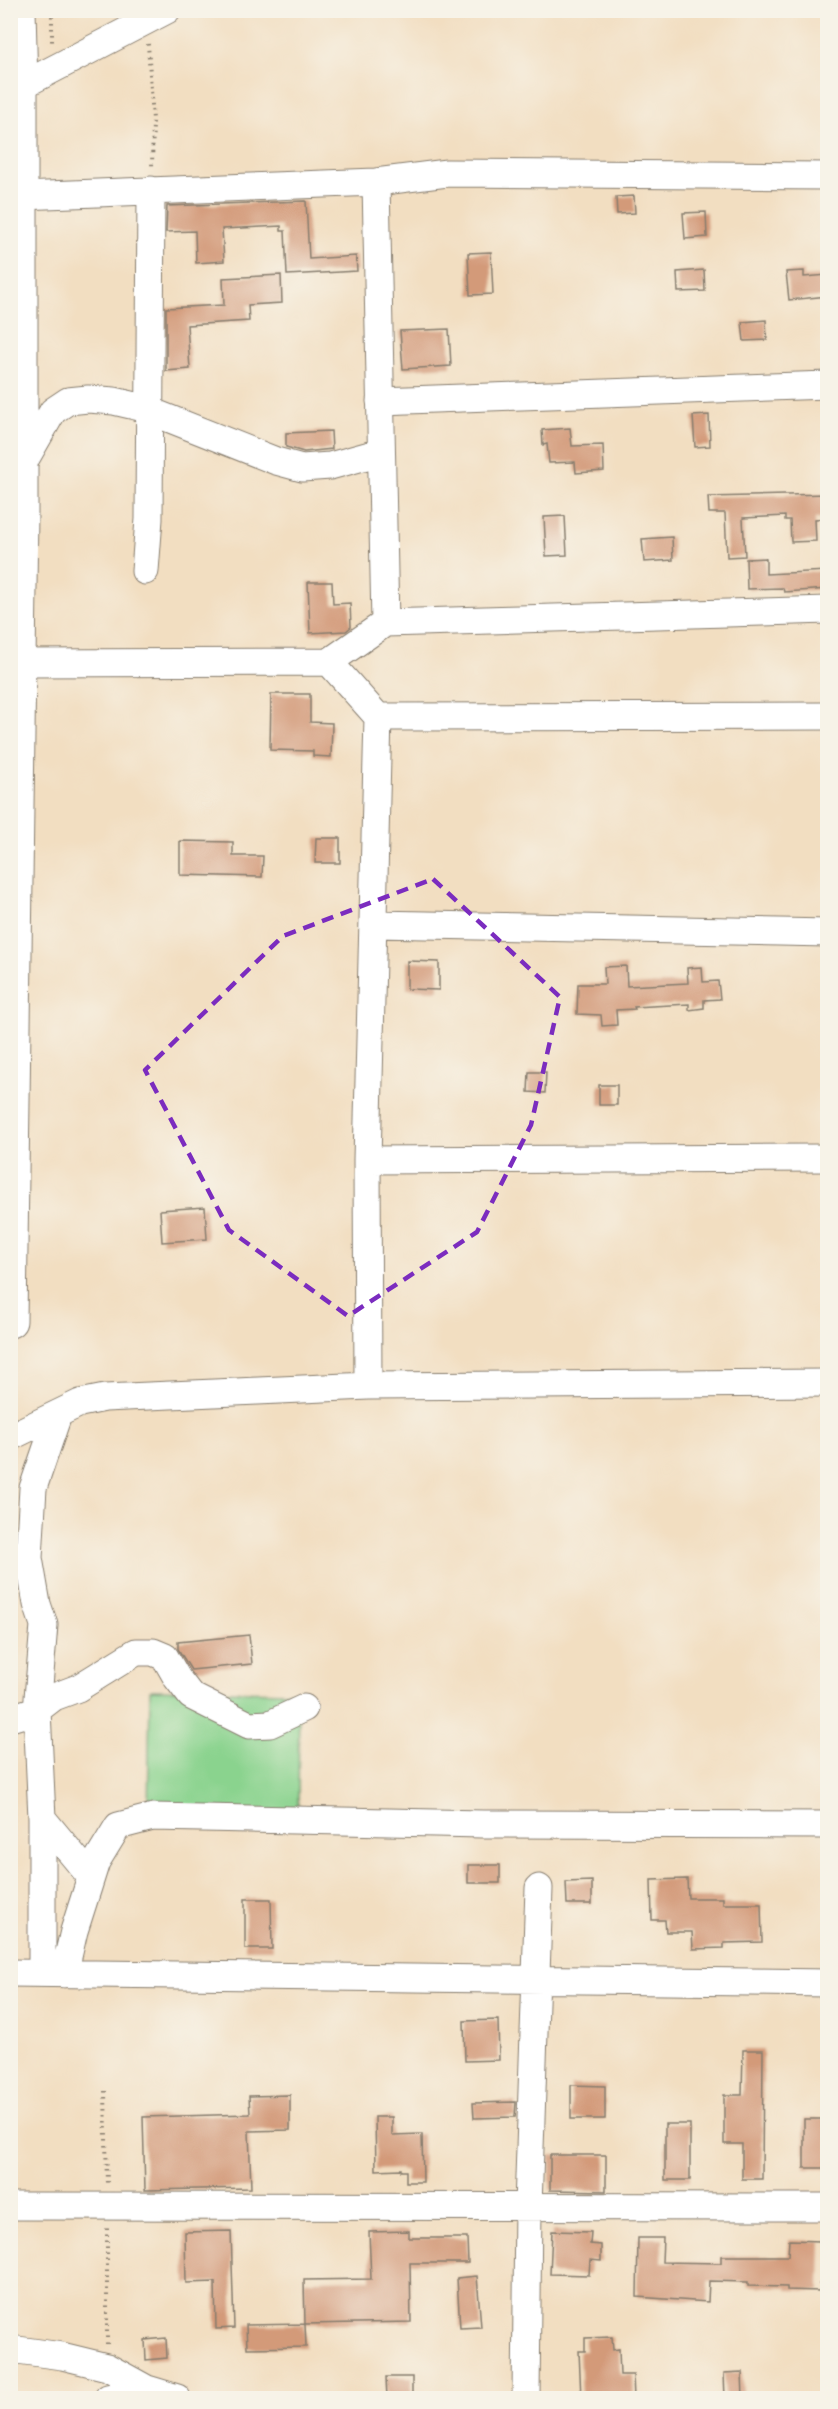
<svg xmlns="http://www.w3.org/2000/svg" width="838" height="2409" font-family="Cardo,serif">
<style>
.green{fill:#8ad38e;stroke:#537855;stroke-width:1.5}
.building{fill:#d39a79}
.lines{fill:none;stroke-linecap:round;stroke-linejoin:round}
.minor-casing{stroke:#877d6e;stroke-width:29}
.major-casing{stroke:#877d6e;stroke-width:35}
.path{stroke:#877d6e;stroke-width:4;stroke-dasharray:1.5 4.5;stroke-linecap:butt}
.minor{stroke:#fff;stroke-width:27}
.major{stroke:#fff;stroke-width:33}
.marked{fill:none;stroke:#7b2cbf;stroke-width:4.5;stroke-dasharray:12 8;stroke-linejoin:round}
</style>
<rect width="100%" height="100%" fill="#f7f3e8"/>
<filter id="ink" filterUnits="userSpaceOnUse"><feTurbulence type="fractalNoise" baseFrequency=".0167" numOctaves="2"/><feDisplacementMap in="SourceGraphic" scale="12" xChannelSelector="R" yChannelSelector="G"/><feConvolveMatrix kernelMatrix="1 2 1 2 8 2 1 2 1" color-interpolation-filters="sRGB"/></filter>
<filter id="wash" filterUnits="userSpaceOnUse"><feTurbulence type="fractalNoise" baseFrequency=".008" numOctaves="4" result="noise"/><feDisplacementMap in="SourceGraphic" scale="24" xChannelSelector="R" yChannelSelector="G"/><feGaussianBlur stdDeviation="1.35" result="paint"/><feColorMatrix in="noise" values="0 0 0 0 0 0 0 0 0 0 0 0 0 0 0 0 0 1.4 0 .05"/><feComposite in="paint" operator="in"/></filter>
<g filter="url(#wash)">
<rect width="100%" height="100%" fill="#f2dec1"/>
<path class="green" d="M150,1690L299,1692L298,1817L148,1815Z"/>
<g id="blocks">
<path class="building" d="M634,196L635,213L617,214L616,197Z
M306,201L309,259L356,256L357,271L287,275L285,231H281V226L222,229L224,261L196,263L195,231L166,232L167,206Z
M706,212L707,237L685,239L683,213Z
M491,252L493,294L470,295L468,253Z
M704,270L705,291L678,292L677,272Z
M804,271V277L828,275V296L789,300L786,272Z
M281,275L282,303L248,305L249,321L187,325L190,369L166,371V308L224,305L223,278Z
M766,320L767,340L744,341L742,322Z
M449,329L451,366L403,369L400,331Z
M709,415L710,446L695,447L693,416Z
M570,428L572,446L603,445L604,471L576,473L575,462L549,463L547,444L543,445L542,430Z
M331,431L332,449L304,452L286,447V433Z
M828,494V518L815,519L816,541L791,542L790,520H785V516L743,518L745,556L727,557L725,513H709L708,497Z
M565,516L567,555L546,556L544,517Z
M672,537L673,560L644,562L642,539Z
M766,558V574L828,571V589L784,592L783,588L747,589L746,559Z
M308,582H332L333,604L350,603L351,627L346,631L310,633Z
M271,694H310V722L332,723L331,757L313,756V751L270,750Z
M316,838H340V863H315Z
M180,841L233,842V856H263L262,877L180,875Z
M407,961L439,962V990L407,989Z
M626,966L627,986L688,983L687,968L702,967L703,982L718,981L720,999L704,1000V1008L689,1010V1004L634,1007L635,1009L616,1010L617,1025L602,1026L601,1015L577,1014L578,984H605L604,967Z
M529,1072H546L545,1093L528,1092Z
M599,1085H617V1105H599Z
M205,1207L207,1239L162,1242L160,1210Z
M249,1635L252,1664L191,1670L178,1649V1642Z
M468,1865H500V1883H468Z
M687,1879L688,1898H723V1904H761L762,1942L724,1943V1948L693,1949L692,1932H666L665,1920H652L651,1880Z
M592,1881V1904H567L566,1882Z
M245,1899H271L272,1949H245Z
M498,2020L499,2060L465,2061L464,2021Z
M743,2050H763L762,2179H742V2144H724V2095H742Z
M571,2085L605,2086V2119H571Z
M290,2095V2130L249,2131L251,2188L145,2190L143,2117L250,2114L249,2096Z
M516,2102L515,2117L474,2118L473,2103Z
M375,2117H392V2135L422,2134L423,2182H406V2171H401V2169L376,2170Z
M804,2119H828V2168H804Z
M665,2124H690V2180H665Z
M550,2155H606V2191L550,2190Z
M231,2231L234,2328L216,2329L215,2282L186,2283L185,2232Z
M409,2231V2238H467L468,2263H410L411,2322L305,2324L304,2280L371,2279L369,2232Z
M552,2231L591,2232L590,2244L601,2245V2261L590,2260L589,2275L550,2274Z
M638,2238H663L662,2262L721,2263V2256H788L789,2240L821,2241L820,2291L787,2290V2287L748,2286V2282L709,2281L708,2302L637,2297Z
M477,2276L481,2327L460,2328L457,2278Z
M305,2324L306,2347L247,2348L246,2325Z
M612,2337L613,2350L619,2349L620,2375H633L634,2398H581L579,2351H585V2338Z
M166,2338L167,2358L146,2360L145,2340Z
M742,2372L743,2398H725L724,2373Z
M386,2377H412V2397L387,2398Z"/>
</g>
</g>
<g filter="url(#ink)">
<use href="#blocks" fill-opacity="0" stroke="#877d6e" stroke-width="1.5"/>
<g class="lines">
<g class="minor-casing">
<path id="minor" d="M10,87L21,86L167,10
M21,196L376,182L447,173L828,176
M380,401L828,385
M22,465L53,411L68,401L88,399L114,401L140,407L276,461L302,468L330,466L381,452
M145,571L149,519L151,190
M385,623L828,610
M329,662L378,717L367,1160L368,1386
M18,663L329,662L385,623L376,182
M378,717L828,716
M374,924L828,933
M367,1160L828,1158
M10,1437L80,1403L105,1398L368,1386L828,1383
M10,1718L37,1710L54,1697L78,1688L136,1652H153L165,1657L177,1678L191,1696L249,1725L270,1724L304,1708
M42,1818L91,1877
M10,1973L828,1983
M42,1973V1818L37,1710L44,1625L37,1604L29,1558L33,1488L58,1415
M64,1974L74,1931L96,1862L118,1826L153,1817L483,1824L828,1825
M10,2206L828,2207
M10,2349L62,2356L107,2367L147,2389L177,2398
M108,2398L147,2389
M526,2398L528,2206L539,1888"/>
</g>
<g class="major-casing">
<path id="major" d="M10,1321L21,513V86L19,10"/>
</g>
<path class="path" d="M52,10V45
M148,44L153,120L152,168
M105,2091L107,2185
M107,2344V2228"/>
<use href="#minor" class="minor"/>
<use href="#major" class="major"/>
</g>
</g>
<path class="marked" d="M433,879L560,997L531,1125L477,1232L348,1316L229,1230L145,1070L283,936Z"/>
<rect width="838" height="2409" fill="none" stroke="#f7f3e8" stroke-width="36"/>
</svg>
